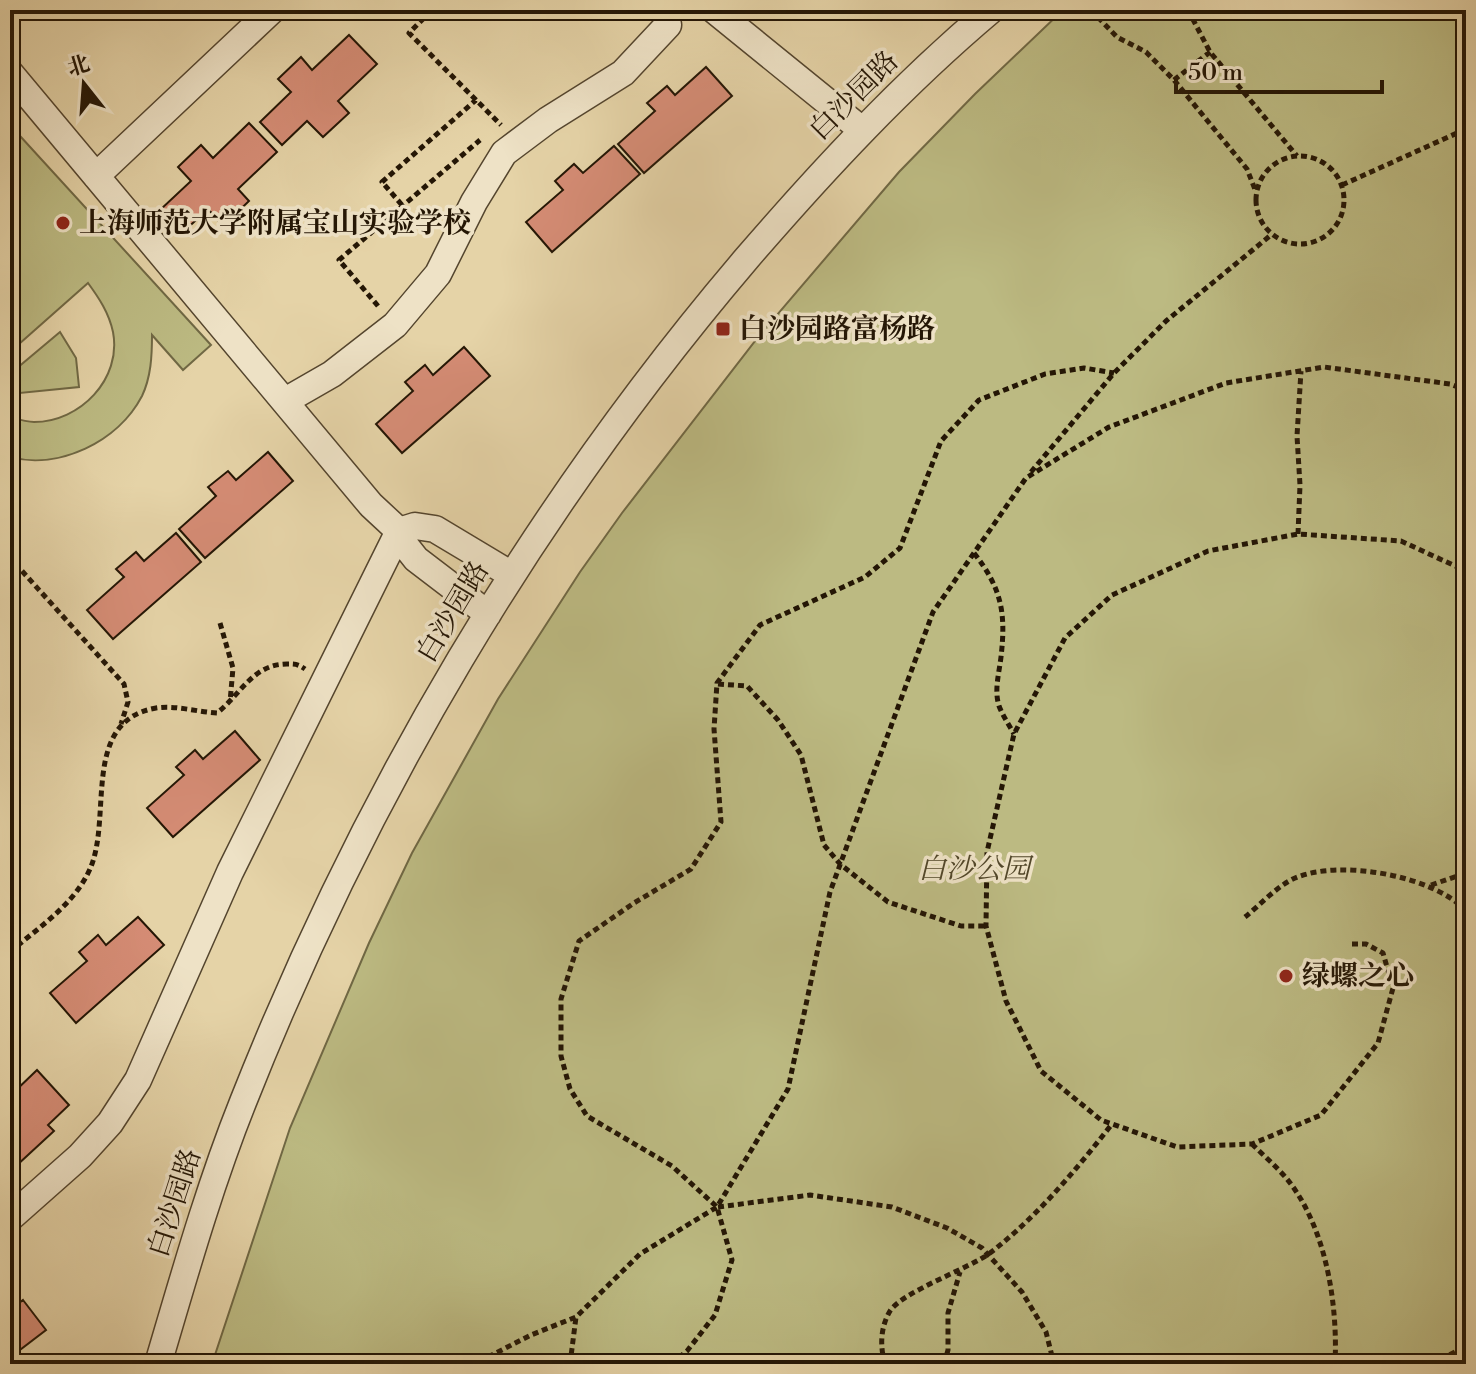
<svg xmlns="http://www.w3.org/2000/svg" width="1476" height="1374" font-family="'Libre Bodoni','Noto Serif SC',serif">
<style>
.green{fill:#bcba82;stroke:#706844;stroke-width:2}
.building{fill:#d58c75;stroke:#241605;stroke-width:2}
.lines{fill:none;stroke-linecap:round;stroke-linejoin:round}
.minor-casing{stroke:#54452e;stroke-width:29}
.path{stroke:#241605;stroke-width:5;stroke-dasharray:6 4;stroke-linecap:butt}
.minor{stroke:#eee2c6;stroke-width:26}
.poi-dot{fill:#8f2418;stroke:#eee2c6;stroke-width:3}
.labels{text-anchor:middle;dominant-baseline:central;stroke-width:7;stroke-linejoin:round;paint-order:stroke}
.street-label{font-size:28px;fill:#241605;stroke:#eee2c6}
.poi-label{font-size:28px;font-weight:bold;fill:#241605;stroke:#eee2c6;text-anchor:start}
.park-label{font-size:28px;font-style:italic;fill:#52472a;stroke:#eee2c6}
</style>
<rect width="100%" height="100%" fill="#e5d3a7"/>
<filter id="stains"><feTurbulence type="fractalNoise" baseFrequency=".0025" numOctaves="4"/><feColorMatrix values="0 0 0 0 .2 0 0 0 0 .09 0 0 0 0 .02 0 0 0 .5 -.17"/></filter>
<radialGradient id="worn" r=".72"><stop offset=".6" stop-color="#630" stop-opacity="0"/><stop offset="1" stop-color="#630" stop-opacity=".3"/></radialGradient>
<path class="green" d="M1063,10H1466V1364H212L290,1128L369,943L412,853L498,699L580,572L622,513L759,336L899,172L975,94Z
M10,125L211,345L183,370L152,335C152,356 151,377 142,396C118,442 59,470 10,457V417C17,419 27,422 34,422C80,422 122,379 113,332C109,313 99,298 88,283L10,352Z
M60,332L76,358L79,387L10,394V374Z"/>
<path class="building" d="M349,35L377,64L338,101L349,113L323,137L307,121L282,145L260,122L291,92L278,79L301,57L312,70Z
M706,67L732,96L644,173L618,144L655,111L647,103L667,86L675,95Z
M249,123L277,152L238,189L249,201L223,226L208,209L182,233L160,210L191,181L178,167L201,145L213,158Z
M614,146L640,174L552,252L526,222L563,190L555,181L574,164L583,173Z
M464,347L490,376L402,453L376,424L413,391L405,382L425,365L433,375Z
M268,452L293,481L205,558L179,529L216,496L208,487L228,471L236,480Z
M176,533L201,562L113,639L87,610L124,577L116,569L136,552L144,561Z
M235,731L260,760L173,837L147,808L184,775L176,767L195,750L203,759Z
M138,917L164,945L76,1023L50,993L87,961L79,952L98,935L106,945Z
M37,1070L69,1105L48,1125L54,1131L16,1166L10,1160V1096Z
M23,1300L46,1330L16,1353L24,1364H10V1310Z"/>
<g class="lines">
<g class="minor-casing">
<path id="minor" d="M714,10L862,130
M10,73L371,505L399,531L405,545L416,559L488,614
M96,176L272,10
M285,401L332,374L395,325L438,274L474,202L504,153L548,120L623,73L668,25
M10,1218L80,1156L110,1123L138,1080L230,872L399,531L415,526L435,529L512,575
M158,1364C184,1276 209,1187 243,1102C364,796 533,509 747,258C823,170 902,85 991,10"/>
</g>
<path class="path" d="M418,10L424,18L409,33L501,125
M1091,10L1117,37L1146,52L1174,80L1247,169L1256,192
M1188,10L1210,52L1297,156
M1174,80L1210,52
M1256 200a44 44 0 1 1 88 0a44 44 0 1 1-88 0Z
M1342,185L1466,129
M428,235L382,182L476,100
M378,306L339,260L480,140
M1031,472L1114,373L1166,321L1271,235
M1298,534L1300,485L1297,436L1301,371
M974,553C1002,589 1006,613 1001,657C999,674 994,690 999,706C1003,716 1009,725 1014,734
M22,571L124,684L128,702L121,724
M220,623L233,668L230,702
M718,684L747,686L778,720L801,755L824,845L840,864L888,902L961,926H986
M1431,885L1466,873
M1245,917C1260,905 1277,886 1295,878C1339,859 1433,875 1466,911
M1352,944H1366L1383,953L1393,988L1378,1043L1321,1115L1252,1144L1177,1147L1101,1120L1041,1071L1006,1001L986,926L987,852L1014,734L1065,638L1112,595L1208,551L1298,534L1401,541L1466,571
M10,952C39,927 74,905 90,869C113,817 80,721 156,708C176,705 197,712 217,713C241,694 253,664 287,664C295,664 298,664 305,669
M1252,1144C1263,1155 1277,1167 1287,1179C1326,1227 1338,1304 1335,1364
M718,1207L810,1195L892,1207L947,1228L982,1248L1022,1292L1046,1332L1054,1364
M481,1364L488,1357L531,1335L576,1317L640,1254L717,1207L788,1089L830,892L933,612L1026,478L1109,427L1226,383L1324,367L1450,384L1466,390
M570,1364L576,1317
M671,1364L687,1351L715,1315L732,1260L717,1207L672,1166L587,1116L570,1089L561,1056V999L579,941L634,903L691,869L721,822L714,729L717,683L760,625L865,577L900,548L941,441L979,400L1045,374L1084,368L1114,373
M885,1364C880,1347 880,1328 890,1311C902,1292 968,1269 990,1253C1038,1216 1075,1171 1112,1124
M944,1364L948,1350V1313L960,1272
M1038,1364L1051,1354L1068,1364
M1432,1364L1466,1346"/>
<use href="#minor" class="minor"/>
</g>
<g class="poi-dot">
<circle cx="63" cy="223" r="8"/>
<rect x="715" y="321" width="16" height="16" rx="4"/>
<circle cx="1286" cy="976" r="8"/>
</g>
<g class="labels">
<g class="street-label">
<text transform="translate(854 96) rotate(-45)">白沙园路</text>
<text transform="translate(453 612) rotate(-59)">白沙园路</text>
<text transform="translate(175 1203) rotate(-72)">白沙园路</text>
</g>
<g class="poi-label">
<text x="79" y="223">上海师范大学附属宝山实验学校</text>
<text x="739" y="329">白沙园路富杨路</text>
<text x="1302" y="976">绿螺之心</text>
</g>
<g class="park-label">
<text x="974" y="869">白沙公园</text>
</g>
</g>
<rect width="1476" height="1374" fill="none" stroke="#e5d3a7" stroke-width="40"/>
<rect x="12" y="12" width="1452" height="1350" fill="none" stroke="#241605" stroke-width="4"/>
<rect x="20" y="20" width="1436" height="1334" fill="none" stroke="#241605" stroke-width="2"/>
<g transform="translate(84 84) rotate(343)" stroke="#eee2c6" stroke-width="6" paint-order="stroke">
<path d="M0-6L14 30L0 20L-14 30Z" fill="#241605"/>
<text y="-12" font-size="22" font-weight="bold" text-anchor="middle" fill="#241605">北</text>
</g>
<path d="M1176 80v12h206v-12" fill="none" stroke="#241605" stroke-width="4"/>
<text x="1188" y="80" font-size="24" fill="#241605" stroke="#eee2c6" stroke-width="6" paint-order="stroke">50 m</text>
<rect width="100%" height="100%" filter="url(#stains)"/>
<rect width="100%" height="100%" fill="url(#worn)"/>
</svg>
